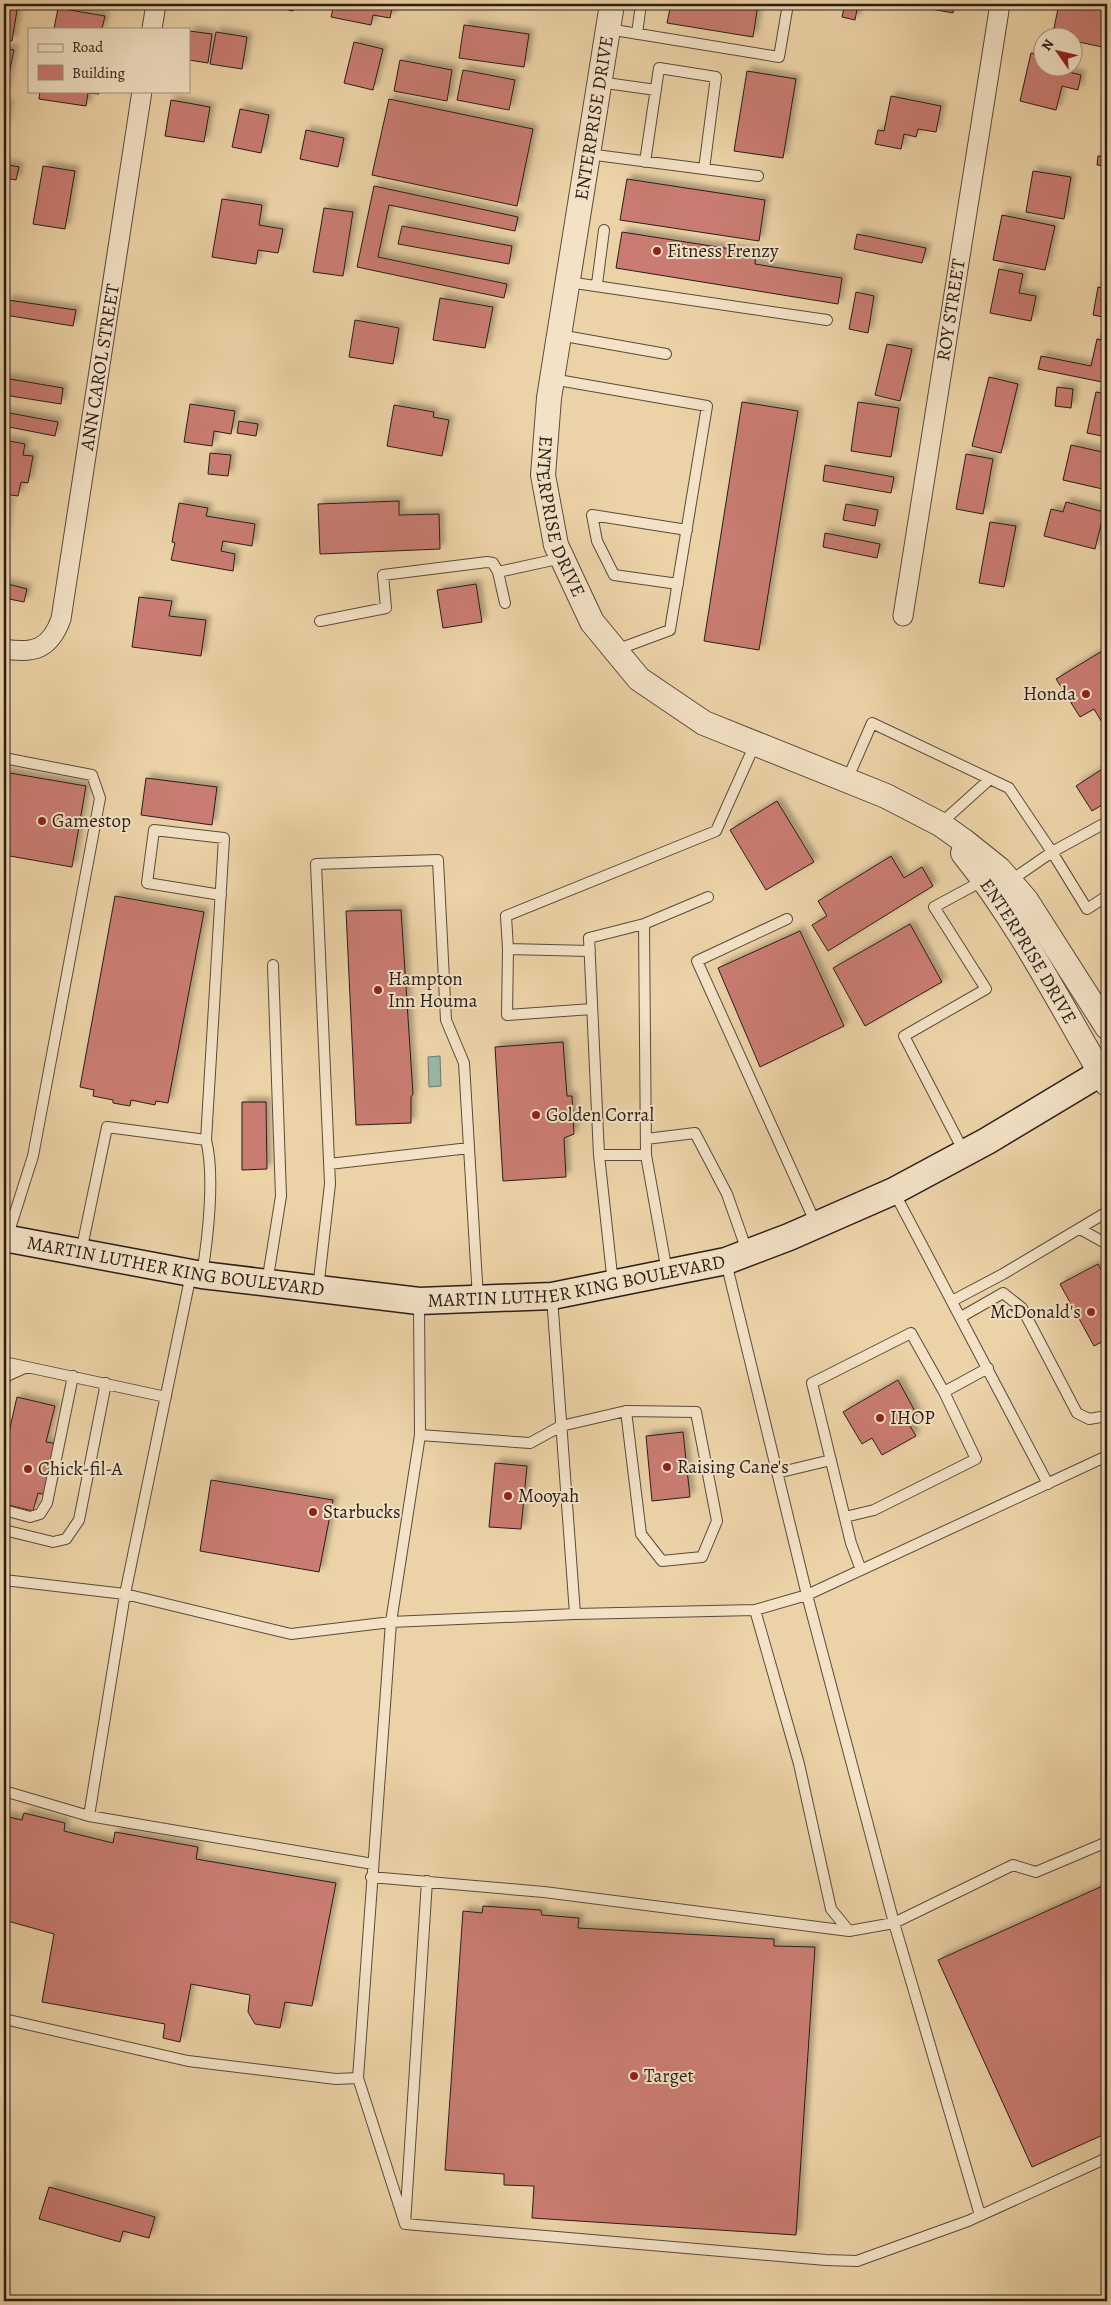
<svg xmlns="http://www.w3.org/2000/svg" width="1111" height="2305" font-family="Alegreya,serif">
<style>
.water{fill:#99b8a5;stroke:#6c7a6d}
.building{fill:#ca7b72;stroke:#291d18;filter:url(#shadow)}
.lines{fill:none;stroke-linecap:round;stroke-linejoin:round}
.service-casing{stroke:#5a4a3c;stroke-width:12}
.minor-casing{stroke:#5a4a3c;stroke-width:21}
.tertiary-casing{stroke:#5a4a3c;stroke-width:26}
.secondary-casing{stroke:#291d18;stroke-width:29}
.service{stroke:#f3e2c6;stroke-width:10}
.minor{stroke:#f3e2c6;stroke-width:19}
.tertiary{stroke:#f3e2c6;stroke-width:24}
.secondary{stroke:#f3e2c6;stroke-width:26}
.poi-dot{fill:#8f2418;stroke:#f3e2c6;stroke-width:2}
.labels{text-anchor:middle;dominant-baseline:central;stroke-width:4;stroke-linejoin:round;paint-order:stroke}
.street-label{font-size:19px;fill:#291d18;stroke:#f3e2c6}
.poi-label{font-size:19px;fill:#291d18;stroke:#f3e2c6;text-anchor:start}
</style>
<defs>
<filter id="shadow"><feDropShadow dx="4.5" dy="-4.5" stdDeviation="2.5" flood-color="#0004"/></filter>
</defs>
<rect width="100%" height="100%" fill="#ecd3a7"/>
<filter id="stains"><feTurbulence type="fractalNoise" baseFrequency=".004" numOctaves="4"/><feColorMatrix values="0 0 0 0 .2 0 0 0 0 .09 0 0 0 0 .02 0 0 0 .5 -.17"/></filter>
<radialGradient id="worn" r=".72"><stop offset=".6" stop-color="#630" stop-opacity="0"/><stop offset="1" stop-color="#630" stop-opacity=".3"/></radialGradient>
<path class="water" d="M440,1056L441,1086L429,1087L428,1057Z"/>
<path class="building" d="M4,4H18L12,41L4,40Z
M279,4H294L293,11L279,8Z
M334,4H393L390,18L373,15L371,25L331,17Z
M671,4H758L753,37L667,23Z
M845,4H858L855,20L842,17Z
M909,4H955L953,13L909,5Z
M1059,4H1102L1101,10L1107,11V48L1074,41V38H1071L1072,32L1054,28Z
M58,8L105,16L102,29H54Z
M464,25L529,34L524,67L459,58Z
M189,31L212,34L208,63L189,60Z
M216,32L247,37L242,69L210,64Z
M354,42L383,49L373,90L344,83Z
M4,48L14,50L4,97Z
M1031,53L1044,56V68H1065L1064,71L1081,75L1078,90L1062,86L1056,110L1020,101Z
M400,60L452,70L447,101L394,91Z
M463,70L515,80L509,110L457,100Z
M747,71L796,79L783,158L734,151Z
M40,91H99V94L88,93L86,106L39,99Z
M891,96L941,106L936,132L918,129L916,137L904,134L901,149L875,144L878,130L884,131Z
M389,99L533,129L517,206L372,175Z
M171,100L210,107L204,142L165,136Z
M4,103L9,104L4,129Z
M240,109L269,115L261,153L232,147Z
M306,130L344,138L338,167L300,159Z
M1098,156L1107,157V166L1097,165Z
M4,164L19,167L16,180L4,178Z
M43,166L75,171L65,229L33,224Z
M1033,171L1071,177L1064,219L1026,212Z
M627,179L765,200L759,241L620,220Z
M374,186L518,217L515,231L389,205L378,257L507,284L504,298L357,267Z
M222,199L262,205L259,225L283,229L278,253L258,250L256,264L212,257Z
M324,208L353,212L343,276L313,272Z
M1002,215L1055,226L1045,270L993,260Z
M402,226L512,246L509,264L398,244Z
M622,232L756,253L755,264L842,278L838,304L616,268Z
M857,234L926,248L922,263L854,249Z
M1107,258V281L1103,280Z
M999,269L1023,274L1019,293L1036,296L1031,321L990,313Z
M1098,287L1107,289V326L1102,325L1103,317L1093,315Z
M856,292L874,296L868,333L849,329Z
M440,298L493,307L485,348L433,340Z
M8,300L76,310L73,326L5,315Z
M355,320L399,328L393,364L349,357Z
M1097,339L1107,341V383L1038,369L1041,356L1091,366Z
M887,344L912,349L900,401L875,395Z
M989,377L1018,384L1001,453L972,446Z
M4,378L63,388L61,404L4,395Z
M1057,387L1073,389L1071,408L1055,406Z
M1096,392L1107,394V437L1087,433Z
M742,402L798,411L759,650L704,641Z
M858,402L899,408L891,457L851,451Z
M190,404L235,411L231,434L214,431L212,446L184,442Z
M394,405L434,412L433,417L449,420L442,456L387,446Z
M4,412L58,422L55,436L4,426Z
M239,421L258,424L256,436L237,433Z
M4,440L25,444L23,455L33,456L28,483L21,482L18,496L4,494Z
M1071,445L1107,453V490L1063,480Z
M210,453L231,455L228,476L208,474Z
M966,454L993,459L983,514L956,509Z
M825,465L894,477L891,493L823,481Z
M4,500H9L4,546Z
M399,501V515L439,514L440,549L320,554L318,504Z
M1066,502L1104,512L1095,549L1044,536L1051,509L1063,512Z
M179,503L208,508L206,516L255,524L252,546L223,541L221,551L235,554L233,571L171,560L175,543L172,542Z
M846,504L878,510L875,526L843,520Z
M990,522L1016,526L1004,587L979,583Z
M825,533L880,544L877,558L823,547Z
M4,583L27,589L24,602L4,598Z
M476,584L482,622L443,628L437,590Z
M139,597L172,601L169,616L206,620L201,656L132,647Z
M1107,648V731L1094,709L1080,717L1056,679Z
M1107,766V802L1092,811L1076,786Z
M4,772L86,786L72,867L4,855Z
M146,778L217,787L212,825L141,815Z
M777,801L814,862L766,890L730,830Z
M891,856L904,878L922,867L933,886L828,951L812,925L827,916L818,901Z
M115,896L204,912L168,1103L156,1101L155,1105L131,1100L130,1106L113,1103V1100L93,1096L94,1090L80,1087Z
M401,910L413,1094L411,1097V1123L356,1125L346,911Z
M910,924L942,982L865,1026L833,968Z
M800,931L844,1026L760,1067L718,968Z
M563,1042L567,1096H572L574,1134L564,1138L566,1177L503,1181L495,1047Z
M242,1102H266L267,1169L242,1170Z
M1098,1264L1107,1280V1339L1094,1346L1060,1284Z
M898,1380L917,1415L907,1421L916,1436L882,1455L872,1438L862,1444L843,1412Z
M17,1397L55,1406L46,1442L58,1444L46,1495L38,1493L33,1511L4,1504V1440L7,1441Z
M683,1432L690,1497L652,1501L646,1436Z
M495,1463L527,1466L521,1529L489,1527Z
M211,1480L333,1500L319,1572L200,1551Z
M24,1813L65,1823L64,1831L113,1843L115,1832L198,1847L196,1859L336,1883L312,2006L285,2002L280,2028L255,2024L248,2012L250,1995L191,1984L180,2042L163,2038L165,2024L42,2002L54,1934L4,1920V1816L22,1820Z
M1107,1884V2133L1032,2167L938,1960Z
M483,1906L541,1910L542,1915L579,1918L578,1928L774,1939V1946L815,1947L796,2235L532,2218L534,2186L504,2185V2174L445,2170L463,1911L482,1913Z
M49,2187L155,2217L149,2238L123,2231L120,2242L39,2219Z"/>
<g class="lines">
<g class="service-casing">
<path id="service" d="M608,29L779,57L788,4
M637,34L641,4
M599,82L656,90
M588,154L758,176
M645,162L659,68L716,77L704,169
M568,282L827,320
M597,284L604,230
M559,335L666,354
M552,379L707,406L670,630L616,650
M678,584L614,575L597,541L592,515L687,530
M505,603L498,572L562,558
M320,621L386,608L383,575L487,562L493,563L498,572
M4,758L92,775L100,798L33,1156L7,1238
M847,780L872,723L1009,788L1052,852L1107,822
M940,824L990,779
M1010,881L1052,852L1087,909L1107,896
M787,919L697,961L816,1224
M644,924L708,897
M508,949L506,916L716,831L755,744
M590,951L508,949L507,1015L592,1009
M646,1139L695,1133L727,1194L747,1251
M206,1140L224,838L154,830L147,883L221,895
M964,1152L904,1036L986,989L934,907L984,880
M599,1155H646
M329,1164L469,1148
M894,1192L1048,1484
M1080,1229L1107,1244
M81,1252L107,1127L206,1140C215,1175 208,1238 202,1274
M726,1262L807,1595L894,1923L980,2215
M267,1283L281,1196L273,965
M613,1284L599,1155L589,938L644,924L646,1155L667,1272
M318,1289L330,1184L316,864L438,860L446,1020L464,1063L478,1299
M552,1297L575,1614
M952,1301L1003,1274L1107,1212
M961,1317L1003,1293L1022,1308L1077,1413L1089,1419L1107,1416
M4,1362L166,1397
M4,1379L9,1375L27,1367
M420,1435L530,1443L561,1426L626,1411L696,1412L717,1521L702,1557L662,1561L641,1534L626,1411
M777,1473L831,1460
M4,1510L30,1517L40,1514L47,1503L73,1376
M845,1517L874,1510L976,1459L944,1392
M4,1530L53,1542L66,1539L79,1520L106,1383
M861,1570L851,1543L812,1383L911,1333L944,1392L988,1368
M4,1580L125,1594L291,1634L391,1622L575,1614L755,1610L807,1595L1107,1456
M755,1610L799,1764L831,1909L849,1931
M4,1791L89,1816L373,1864
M89,1816L125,1594L191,1274
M371,1877L544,1892L849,1931L894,1923L1013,1865L1036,1872L1107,1842
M4,2019L188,2061L336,2079L358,2078L391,1622L420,1435L419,1303
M358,2078L405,2224L427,1881
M405,2224L826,2260L857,2261L968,2221L1107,2158"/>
</g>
<g class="minor-casing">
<path id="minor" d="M152,29L156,4
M903,616L1000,4
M4,649C34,654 50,649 61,619L142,91"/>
</g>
<g class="tertiary-casing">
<g id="tertiary">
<path id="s1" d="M612,4L549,398L543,475L556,545L592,622L639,679L704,723L886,796L940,824L964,841L999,869L1026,900L1107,1027"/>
<path id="s2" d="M963,853C1020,924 1061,1006 1107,1084"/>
</g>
</g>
<g class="secondary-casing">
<g id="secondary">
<path id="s3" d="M4,1238L202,1275L419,1301L552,1296L726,1261L789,1237L894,1191L987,1141L1107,1069"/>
</g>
</g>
<use href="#service" class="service"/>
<use href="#minor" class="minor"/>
<use href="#tertiary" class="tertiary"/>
<use href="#secondary" class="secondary"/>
</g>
<g class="poi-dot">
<circle cx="657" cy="251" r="5"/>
<circle cx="1086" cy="694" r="5"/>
<circle cx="42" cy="821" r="5"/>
<circle cx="378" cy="990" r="5"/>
<circle cx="536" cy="1115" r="5"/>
<circle cx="1091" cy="1312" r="5"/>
<circle cx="880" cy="1418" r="5"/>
<circle cx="667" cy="1467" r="5"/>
<circle cx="28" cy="1469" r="5"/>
<circle cx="508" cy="1496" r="5"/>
<circle cx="313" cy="1512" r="5"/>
<circle cx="634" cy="2076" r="5"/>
</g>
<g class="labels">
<g class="street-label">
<text transform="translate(594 118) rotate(-81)">ENTERPRISE DRIVE</text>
<text transform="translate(951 310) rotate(-81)">ROY STREET</text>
<text transform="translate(100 367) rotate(-81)">ANN CAROL STREET</text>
<text stroke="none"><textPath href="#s1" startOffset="520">ENTERPRISE DRIVE</textPath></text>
<text stroke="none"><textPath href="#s2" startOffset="118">ENTERPRISE DRIVE</textPath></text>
<text stroke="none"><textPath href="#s3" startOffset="174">MARTIN LUTHER KING BOULEVARD</textPath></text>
<text stroke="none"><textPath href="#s3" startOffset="579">MARTIN LUTHER KING BOULEVARD</textPath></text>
</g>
<g class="poi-label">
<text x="667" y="251">Fitness Frenzy</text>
<text x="1076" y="694" text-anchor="end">Honda</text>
<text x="52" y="821">Gamestop</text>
<text x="388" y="979">Hampton<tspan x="388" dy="22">Inn Houma</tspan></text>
<text x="546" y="1115">Golden Corral</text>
<text x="1081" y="1312" text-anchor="end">McDonald's</text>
<text x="890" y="1418">IHOP</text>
<text x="677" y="1467">Raising Cane's</text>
<text x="38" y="1469">Chick-fil-A</text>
<text x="518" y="1496">Mooyah</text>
<text x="323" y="1512">Starbucks</text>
<text x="644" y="2076">Target</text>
</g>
</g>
<rect width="1111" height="2305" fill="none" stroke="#ecd3a7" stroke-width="20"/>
<rect x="5" y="5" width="1101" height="2295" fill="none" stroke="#291d18" stroke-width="2.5"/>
<rect x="10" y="10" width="1091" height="2285" fill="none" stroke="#291d18"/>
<rect x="28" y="28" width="162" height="65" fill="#f3e2c6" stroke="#a29380"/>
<rect x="38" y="44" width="25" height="8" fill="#f3e2c6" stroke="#a29380"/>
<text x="72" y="52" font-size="15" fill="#291d18">Road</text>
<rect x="38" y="65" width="25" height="15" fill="#ca7b72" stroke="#a29380"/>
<text x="72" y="78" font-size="15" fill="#291d18">Building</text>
<g transform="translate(1058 52) rotate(304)"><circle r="24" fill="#f3e2c6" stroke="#a29380"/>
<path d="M0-4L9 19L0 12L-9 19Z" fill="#8f2418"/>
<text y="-8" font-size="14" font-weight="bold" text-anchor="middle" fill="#291d18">N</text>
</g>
<rect width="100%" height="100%" filter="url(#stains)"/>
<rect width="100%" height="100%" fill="url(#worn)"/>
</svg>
